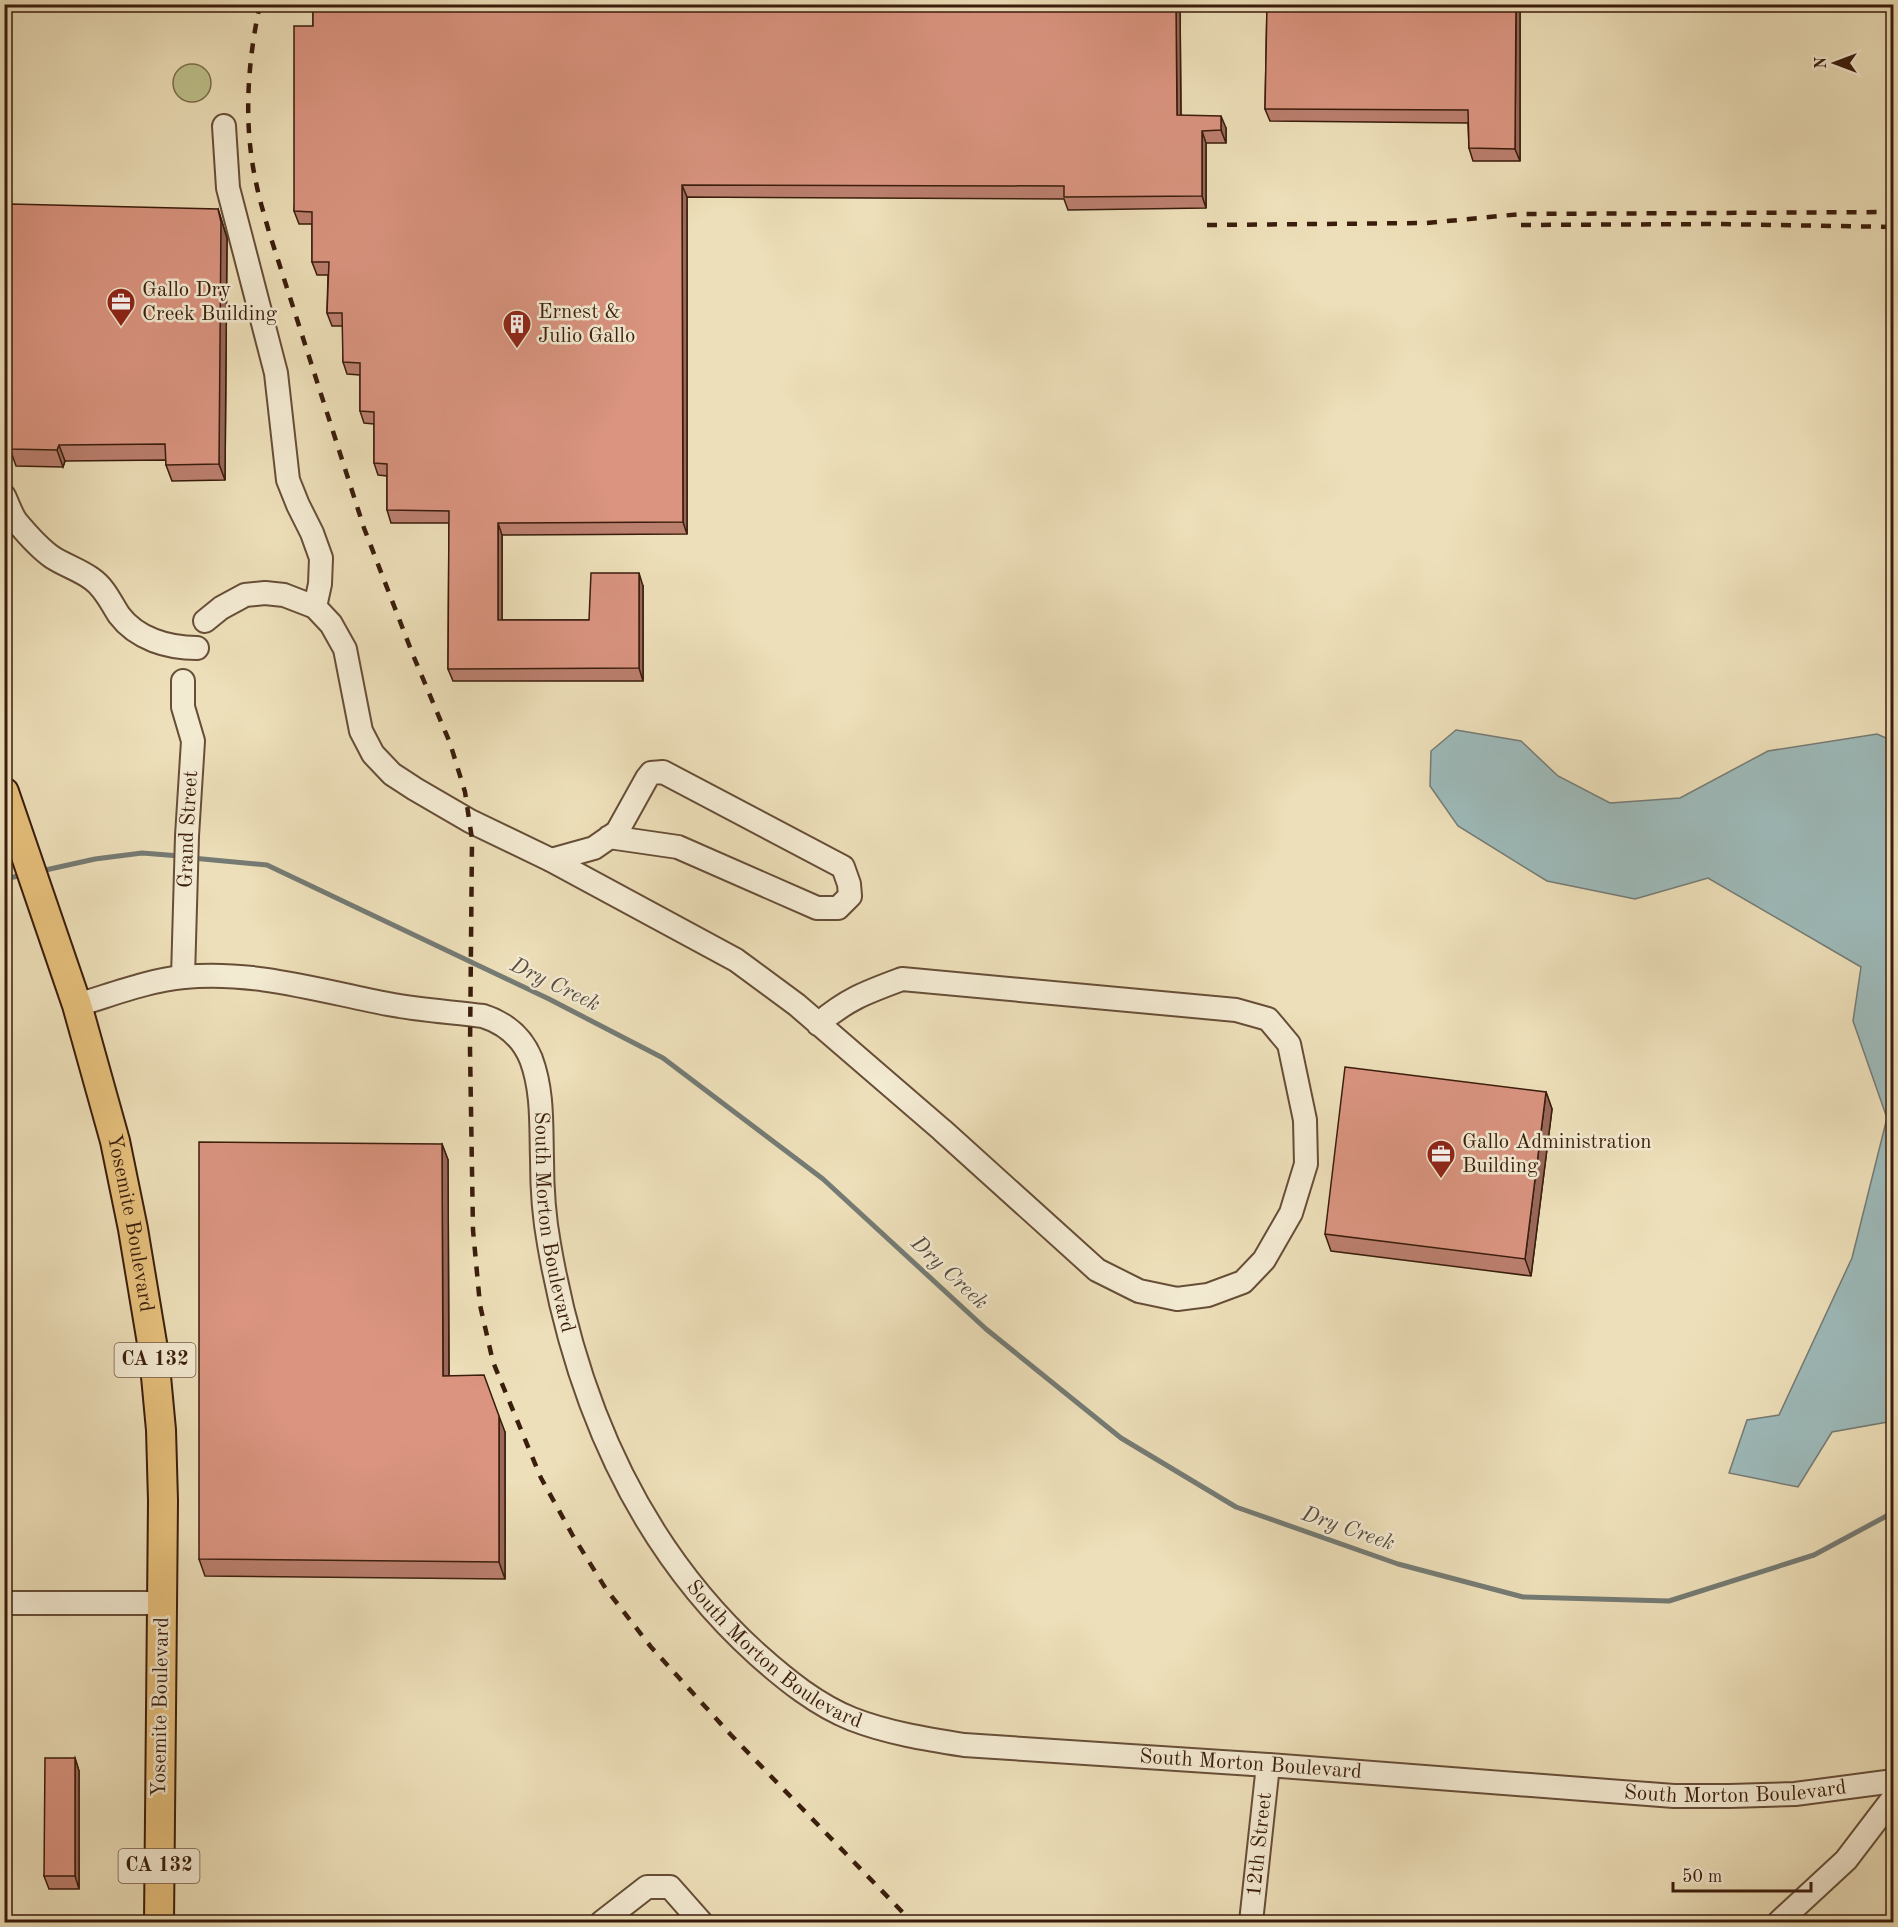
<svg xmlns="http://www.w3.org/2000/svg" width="1898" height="1927" font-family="'Old Standard TT',serif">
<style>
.green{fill:#bdc08b;stroke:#7c6e4c;stroke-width:1.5}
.water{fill:#9dbaba;stroke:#757b74;stroke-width:1.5}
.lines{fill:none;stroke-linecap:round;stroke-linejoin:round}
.stream{stroke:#757b74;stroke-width:5}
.minor-casing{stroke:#674e37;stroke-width:26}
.major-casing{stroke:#3a1d0c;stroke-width:32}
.minor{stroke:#f3ead2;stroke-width:22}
.major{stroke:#e6c07c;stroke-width:28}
.rail{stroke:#3a1d0c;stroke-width:4.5;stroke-dasharray:10 10;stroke-linecap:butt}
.wall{fill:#bb7f6e;stroke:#3a1d0c;stroke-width:1.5}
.shaded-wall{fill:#99685a;stroke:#3a1d0c;stroke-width:1.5}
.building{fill:#da9480;stroke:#3a1d0c;stroke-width:1.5}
.labels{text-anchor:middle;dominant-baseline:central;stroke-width:5;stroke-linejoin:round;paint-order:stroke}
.shield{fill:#f3ead2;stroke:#725a47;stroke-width:1.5}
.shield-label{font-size:20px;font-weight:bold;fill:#3a1d0c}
.poi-label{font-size:21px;fill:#3a1d0c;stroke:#f3ead2;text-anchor:start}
.street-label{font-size:21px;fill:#3a1d0c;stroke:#f3ead2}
.water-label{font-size:22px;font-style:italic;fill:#584c40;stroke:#f3ead2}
</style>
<rect width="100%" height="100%" fill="#eddfb9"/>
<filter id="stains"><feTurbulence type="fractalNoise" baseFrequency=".00333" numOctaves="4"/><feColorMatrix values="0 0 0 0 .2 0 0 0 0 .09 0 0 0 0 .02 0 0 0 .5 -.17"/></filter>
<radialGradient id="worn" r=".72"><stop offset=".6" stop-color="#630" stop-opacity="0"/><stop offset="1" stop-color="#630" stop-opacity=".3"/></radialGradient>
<path class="green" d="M173 83a19 19 0 1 1 38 0a19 19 0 1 1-38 0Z"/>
<path class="water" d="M1456,730L1521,741L1558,776L1610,803L1680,798L1768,751L1877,734L1893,741V1421L1832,1432L1798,1487L1729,1473L1747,1420L1779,1415L1852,1258L1887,1118L1853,1021L1861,967L1708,878L1635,899L1547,881L1458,826L1430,786L1431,751Z"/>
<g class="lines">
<path class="stream" d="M192,858L267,865L549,999L663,1058L823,1179L986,1329L1121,1438L1236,1507L1398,1564L1523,1597L1669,1601L1814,1555L1894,1512
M41,871L95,859L142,853L180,856
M4,879L23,875"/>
<g class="minor-casing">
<g id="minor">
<path d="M224,126L228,188L276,373L288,480L298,505L312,533L321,558L320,584L315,607"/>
<path d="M4,496C8,504 11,514 16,521C26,533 39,548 52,557C64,565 80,570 92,579C105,588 111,603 119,615C137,639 168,648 197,648"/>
<path d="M205,621L221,608L245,595L265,593L284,595L315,607L331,624L345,649L361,731L373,754L392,774L415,789L470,821L551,860L736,960L797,1005L942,1130L1097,1270L1139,1291L1177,1299L1208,1295L1243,1282L1264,1260L1291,1213L1306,1164L1305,1120L1289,1044L1268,1019L1236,1010L902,979C867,992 847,999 818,1024"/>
<path d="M551,860L594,848L617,832L647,778L651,773L663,772L843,867L849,884L850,896L838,908H817L678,847L609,837"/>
<path id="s1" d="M183,977L187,836L193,741L183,707V681"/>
<path id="s2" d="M77,1005C111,995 149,980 184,977C252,970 321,991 388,1004C419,1010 452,1012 483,1016C505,1023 522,1037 531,1059C543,1091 541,1125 542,1159C542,1187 544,1217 549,1244C576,1401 638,1547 758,1655C786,1680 817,1705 852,1719C888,1733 926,1739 964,1745L1268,1765L1674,1796H1730L1795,1794L1894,1781"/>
<path d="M4,1603H163"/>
<path d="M602,1922L647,1887H670L701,1922"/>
<path id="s3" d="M1251,1922L1268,1765"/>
<path d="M1779,1922L1846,1860L1894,1797"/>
</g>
</g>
<g class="major-casing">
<g id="major">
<path id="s4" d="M4,792L77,1005L115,1141L133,1229L154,1355L161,1430L163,1501L159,1922"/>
</g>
</g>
<use href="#minor" class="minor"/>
<use href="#major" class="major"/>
<path class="rail" d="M260,4C247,65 243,127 257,187C260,202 265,217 269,232L364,528L413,655L450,743L465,792L472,839L470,1049L473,1230L480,1305L493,1362L541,1478L573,1536L606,1589L651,1647L731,1735L912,1922
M1207,225L1427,223L1521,214L1894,212
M1521,225L1717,224L1894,227"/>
</g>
<path class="wall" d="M313,4H1180L1181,115L1226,128V143H1206V208L1068,210L1064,199L687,197V534L502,535V620H589L643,586V681H453L448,669L449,523H391L387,510V476L378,475L374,463V424L364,423L360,411V375L347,374L343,362V326H332L327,313L328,275H317L312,262V224H299L294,211L313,26Z
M1267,4H1520V161H1473L1469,148L1468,123L1270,121L1265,109Z
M218,209L227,238L225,480L172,481L166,465V460L65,461L63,467L16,466L10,449Z
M1546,1092L1552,1109L1531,1276L1331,1251L1325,1234Z
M442,1144L448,1160L449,1376L505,1432V1579L205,1576L199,1559Z
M75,1758L79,1771V1889H49L44,1876Z"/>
<path class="shaded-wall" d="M1176,4H1180L1181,128L1177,115Z
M1516,4H1520V161L1515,149Z
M1221,116L1226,128V143L1221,130Z
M1202,131L1206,143V208L1202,196Z
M682,185L687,197V534L683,522Z
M218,209L227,238L225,480L219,464Z
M59,445L65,461L63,467L57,450Z
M498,523L502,535V633L498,620Z
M639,573L643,586V681L639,668Z
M1546,1092L1552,1109L1531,1276L1525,1259Z
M442,1144L448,1160L449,1392L443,1376Z
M499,1416L505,1432V1579L499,1562Z
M75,1758L79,1771V1889L75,1876Z"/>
<path class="building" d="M313,4H1176L1177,115L1221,116V130L1202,131V196L1064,197V186L682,185L683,522L498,523V620H589L591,573H639V668L448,669L449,511L387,510V464L374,463V412L360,411V363L343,362L342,313H327L329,262H312V212L294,211V26H313Z
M1267,4H1516L1515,149L1469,148L1468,110L1265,109Z
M10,204L218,209L221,222L219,464L166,465L165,444L59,445L57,450L10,449Z
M1345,1067L1546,1092L1525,1259L1325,1234Z
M199,1142L442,1144L443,1376L484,1375L499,1416V1562L199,1559Z
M45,1758H75V1876H44Z"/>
<defs>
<g id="office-pin" transform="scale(1.5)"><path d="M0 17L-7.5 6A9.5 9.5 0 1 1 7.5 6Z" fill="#8f2418" stroke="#f3ead2"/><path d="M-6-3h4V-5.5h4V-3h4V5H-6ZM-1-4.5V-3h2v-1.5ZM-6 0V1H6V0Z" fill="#fff"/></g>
<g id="building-pin" transform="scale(1.5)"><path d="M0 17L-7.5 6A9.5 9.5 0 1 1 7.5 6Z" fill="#8f2418" stroke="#f3ead2"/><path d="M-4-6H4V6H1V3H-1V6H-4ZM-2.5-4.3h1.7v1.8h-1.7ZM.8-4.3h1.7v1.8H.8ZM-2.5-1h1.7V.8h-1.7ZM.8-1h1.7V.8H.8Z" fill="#fff"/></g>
</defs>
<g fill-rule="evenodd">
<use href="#office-pin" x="121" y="302"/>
<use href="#building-pin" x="517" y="324"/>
<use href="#office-pin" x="1441" y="1154"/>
</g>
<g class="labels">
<g class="shield">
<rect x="114.5" y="1343" width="81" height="34" rx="4.5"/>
<rect x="118.5" y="1849" width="81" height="34" rx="4.5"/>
</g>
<g class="shield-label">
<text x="155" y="1360">CA 132</text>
<text x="159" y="1866">CA 132</text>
</g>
<g class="poi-label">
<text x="142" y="290">Gallo Dry<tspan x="142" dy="24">Creek Building</tspan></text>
<text x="538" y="312">Ernest &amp;<tspan x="538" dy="24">Julio Gallo</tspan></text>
<text x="1462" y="1142">Gallo Administration<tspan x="1462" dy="24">Building</tspan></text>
</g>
<g class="street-label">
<text stroke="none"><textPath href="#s1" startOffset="148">Grand Street</textPath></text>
<text stroke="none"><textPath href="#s2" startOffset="645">South Morton Boulevard</textPath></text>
<text stroke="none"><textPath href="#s4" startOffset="450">Yosemite Boulevard</textPath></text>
<text stroke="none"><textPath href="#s2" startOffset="1149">South Morton Boulevard</textPath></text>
<text transform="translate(161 1707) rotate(-89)">Yosemite Boulevard</text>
<text stroke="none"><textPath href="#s2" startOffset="1653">South Morton Boulevard</textPath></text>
<text stroke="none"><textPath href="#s2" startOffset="2139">South Morton Boulevard</textPath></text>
<text stroke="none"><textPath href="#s3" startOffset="78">12th Street</textPath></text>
</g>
<g class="water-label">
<text transform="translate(555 985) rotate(26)">Dry Creek</text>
<text transform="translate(949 1273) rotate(43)">Dry Creek</text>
<text transform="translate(1348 1529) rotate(19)">Dry Creek</text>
</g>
</g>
<rect width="1898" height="1927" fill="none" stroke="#eddfb9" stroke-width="24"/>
<rect x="6" y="6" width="1886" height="1915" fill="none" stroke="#3a1d0c" stroke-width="3"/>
<rect x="12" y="12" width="1874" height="1903" fill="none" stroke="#3a1d0c" stroke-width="1.5"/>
<g transform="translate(1835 63) rotate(270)" stroke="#f3ead2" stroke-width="4.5" paint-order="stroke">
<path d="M0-4.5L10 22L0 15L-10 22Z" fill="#3a1d0c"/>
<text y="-9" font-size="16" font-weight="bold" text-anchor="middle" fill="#3a1d0c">N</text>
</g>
<path d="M1673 1882v9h138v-9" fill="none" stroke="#3a1d0c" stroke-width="3"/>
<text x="1682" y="1882" font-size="18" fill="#3a1d0c" stroke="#f3ead2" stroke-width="4.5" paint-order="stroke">50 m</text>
<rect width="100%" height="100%" filter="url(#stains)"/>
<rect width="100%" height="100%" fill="url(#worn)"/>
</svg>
